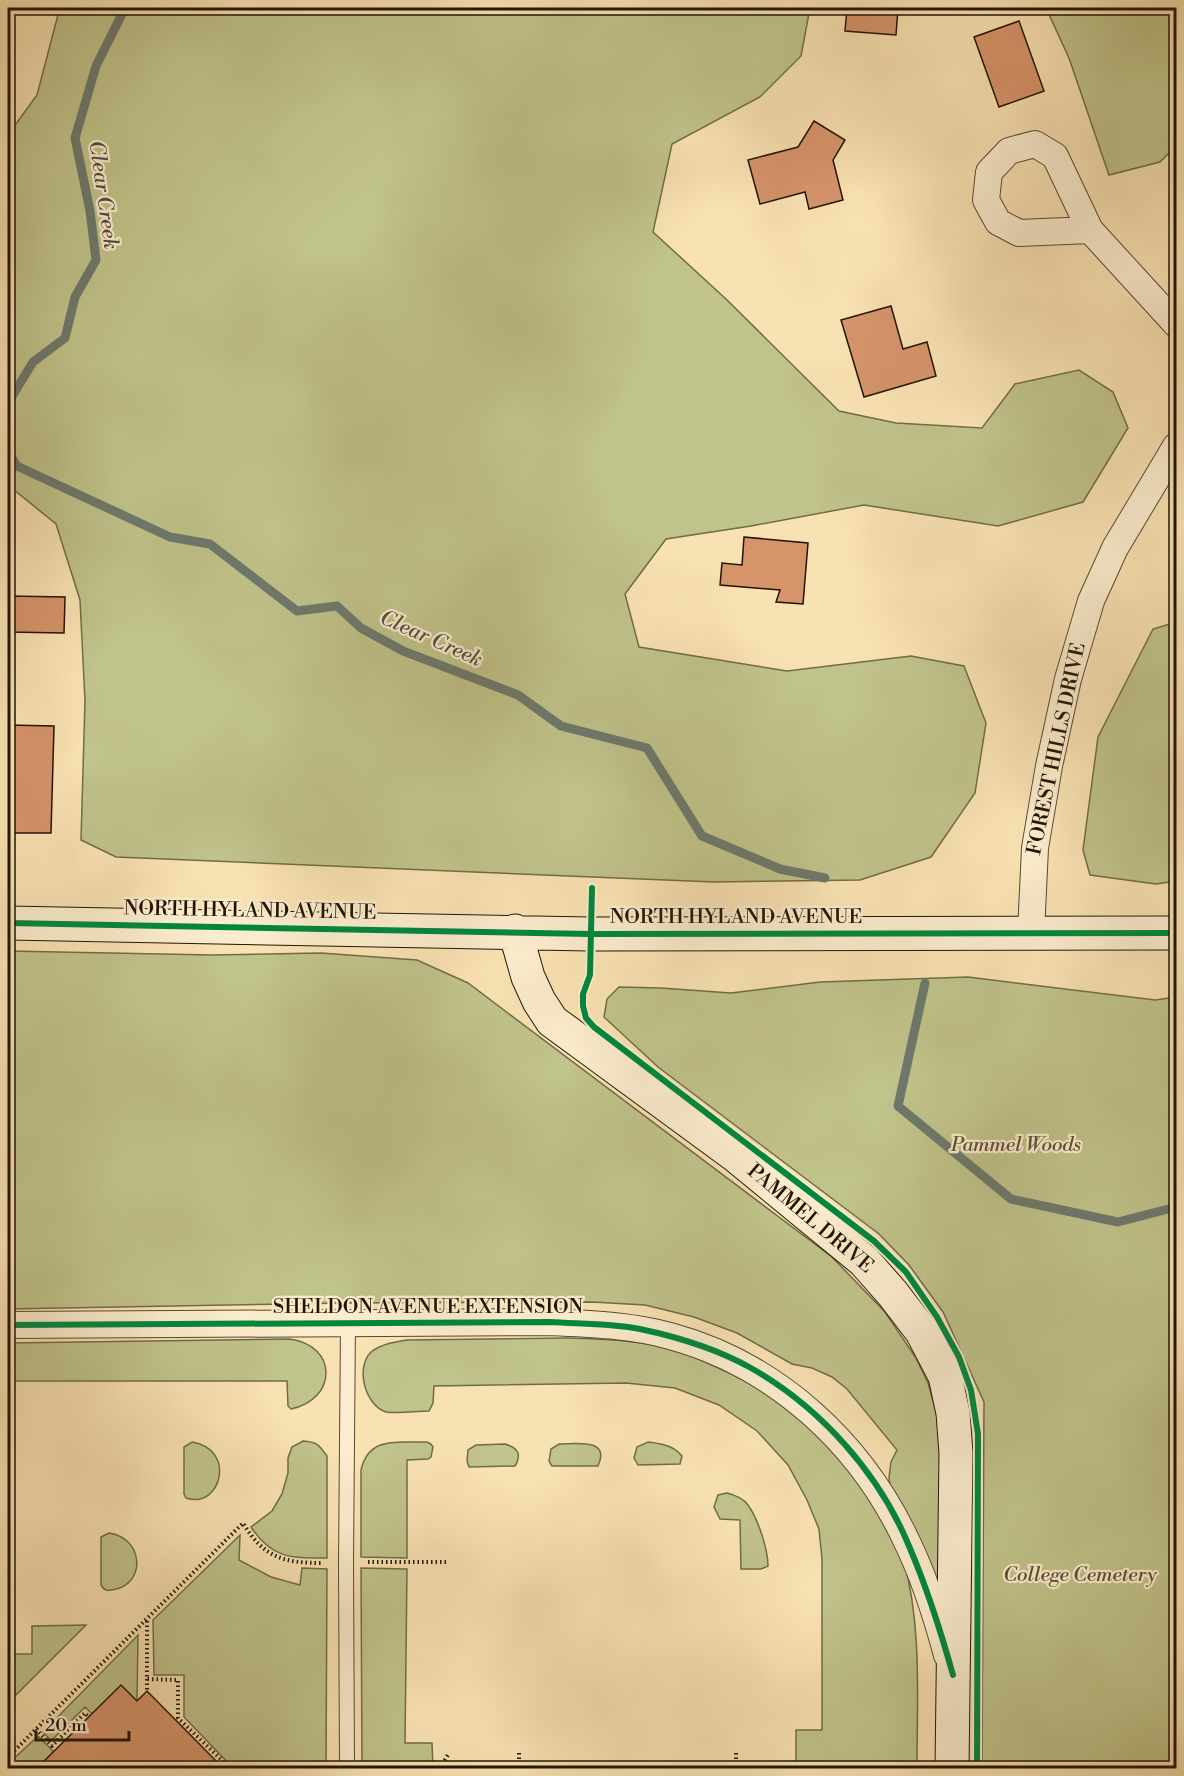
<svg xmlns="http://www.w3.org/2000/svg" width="1184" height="1776" font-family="'Libre Bodoni',serif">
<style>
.green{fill:#c0c38a;stroke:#706c48;stroke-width:1.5}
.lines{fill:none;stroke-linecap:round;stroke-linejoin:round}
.stream{stroke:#6d796d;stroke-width:9}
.building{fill:#d6946b;stroke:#211406;stroke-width:1.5}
.lane-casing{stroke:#574831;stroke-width:16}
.street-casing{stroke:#574831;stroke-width:28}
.secondary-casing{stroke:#211406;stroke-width:35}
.path{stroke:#211406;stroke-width:4;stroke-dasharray:1.5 3;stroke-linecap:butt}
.lane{stroke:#fbeccd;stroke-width:14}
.street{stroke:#fbeccd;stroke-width:26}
.secondary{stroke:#fbeccd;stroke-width:33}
.cycleway-casing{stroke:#fbeccd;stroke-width:10}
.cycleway{stroke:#00873e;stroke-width:6}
.labels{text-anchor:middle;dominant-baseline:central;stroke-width:4.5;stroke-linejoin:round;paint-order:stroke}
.street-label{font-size:20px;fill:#211406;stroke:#fbeccd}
.park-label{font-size:20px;font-style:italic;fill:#595134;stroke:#fbeccd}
.water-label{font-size:21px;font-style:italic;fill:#4d4f42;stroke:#fbeccd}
</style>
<rect width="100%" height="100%" fill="#f9e2b2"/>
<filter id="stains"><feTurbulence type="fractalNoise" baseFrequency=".00333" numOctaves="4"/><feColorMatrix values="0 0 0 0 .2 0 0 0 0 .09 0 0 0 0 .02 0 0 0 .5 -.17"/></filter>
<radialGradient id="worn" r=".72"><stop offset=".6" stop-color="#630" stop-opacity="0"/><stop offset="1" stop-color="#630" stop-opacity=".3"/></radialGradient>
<path class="green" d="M58,8H810L801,56L760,97L672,144L653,232L726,299L839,411L896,423L982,428L1015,384L1079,370L1113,392L1128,428L1083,502L998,526L864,505L751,526L666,539L625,594L639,647L787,671L911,656L964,666L986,723L975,793L931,857L860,880L714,882L116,857L81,840L85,701L80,600L56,524L8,485V135L37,95L59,11Z
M1046,8H1176V146L1160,162L1109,175L1069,58Z
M1176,622V881L1156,884L1090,875L1083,850L1098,737L1153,629Z
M8,951L212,955L321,953L417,960L468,983L832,1257L885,1312L916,1358L928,1383L937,1415L940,1442V1581L937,1583L891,1494L889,1478L891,1462L897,1450L847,1389L832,1377L812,1368L792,1364L737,1333L694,1317L645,1305L592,1302L345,1303L8,1309Z
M968,977L1155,1000L1176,997V1768H982L984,1402L943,1312L909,1265L879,1234L658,1067L604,1017L607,999L619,987L661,988L731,993L820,982Z
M565,1338C603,1339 642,1340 678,1351C687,1353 695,1358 703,1361C730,1373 759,1386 783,1404C824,1433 891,1512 904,1561C922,1628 917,1699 917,1768H796V1730H822V1559L819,1529L807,1500L788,1465L757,1431L719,1405L675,1388L626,1383L434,1386L433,1403L429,1411C417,1411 396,1414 386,1412C365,1405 355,1368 371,1352C381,1344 395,1342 407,1340Z
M289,1339C339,1345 337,1400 291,1409L288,1406L287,1381H8V1343Z
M303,1441C318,1442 319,1445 327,1456V1558C291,1558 272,1559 251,1527L272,1511L282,1494L288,1473V1458L292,1447Z
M192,1442C237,1449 221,1510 186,1498L184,1494V1447Z
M427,1442L431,1444L433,1447L431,1457L428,1459L407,1460V1558L361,1557V1470C369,1435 399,1443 427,1442Z
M648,1442C662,1444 673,1445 682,1456L680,1464L638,1465L634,1458L637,1447Z
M505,1444C518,1448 522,1454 515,1466L469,1467L467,1461L468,1450L476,1445Z
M559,1444C576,1444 611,1438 598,1466H552L549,1461L551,1449Z
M727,1493C735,1495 743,1498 748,1505C758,1519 768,1549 768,1566L761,1569H741L740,1520L720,1519L714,1507L718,1495Z
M109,1533C144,1538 147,1585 112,1590C106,1591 104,1590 101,1585V1537Z
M240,1535L239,1560L271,1577L300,1585L302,1568L327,1569L326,1768H233L184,1717V1675H154L153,1620Z
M361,1568L407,1569L405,1743H432L433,1768H362Z
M86,1625L8,1703V1654H32V1626Z
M138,1635L137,1701L92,1714L85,1707L51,1741L43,1732Z
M38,1736L54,1752L37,1768H12L8,1764Z"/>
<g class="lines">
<path class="stream" d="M8,403L33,362L65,338L75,297L96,260L90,211L75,138L96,66L125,8
M8,451L17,466L170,537L210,544L297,611L337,606L361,628L403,651L518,695L561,726L647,748L702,836L780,869L825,878
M925,983L898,1106L1011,1199L1118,1222L1176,1207"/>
</g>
<path class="building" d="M847,8H898L896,35L845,31Z
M1019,21L1044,91L999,107L974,37Z
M814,121L845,140L833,160L843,200L809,209L805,192L760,204L748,160L798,147Z
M891,306L903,349L927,342L936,376L864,397L841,320Z
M744,537L808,543L803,604L776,602L780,590L720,585L722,563L742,565Z
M8,596L65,597L64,633L8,632Z
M8,725L54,726L51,833H8Z
M121,1685L137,1701L147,1691L223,1768H37Z"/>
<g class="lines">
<g class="lane-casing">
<path id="lane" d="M347,1768L346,1563L348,1322"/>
</g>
<g class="street-casing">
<path id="street" d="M1090,230L1019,233L998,222L986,200L989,172L1009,151L1035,144L1055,156L1090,230L1176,324
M1031,933L1035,848L1049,766L1068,679L1091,601L1115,548L1176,446
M8,1325L549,1322C590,1324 631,1325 670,1336C777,1365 862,1444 908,1544C925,1579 937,1618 947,1655"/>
</g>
<g class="secondary-casing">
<path id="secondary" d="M8,923L590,934L1176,933
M515,931L528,977L539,1001L552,1021L736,1156L864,1261L893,1294L922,1332L945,1376L953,1413L956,1453L952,1768"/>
</g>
<path class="path" d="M368,1562H449
M147,1621V1679L178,1680V1718L230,1768
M147,1679V1691
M36,1729L52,1746L85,1713L89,1717
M519,1753V1768
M8,1757L243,1523C264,1558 284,1563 323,1563
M440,1768L449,1753
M736,1768V1753"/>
<use href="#lane" class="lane"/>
<use href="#street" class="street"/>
<use href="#secondary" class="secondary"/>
<g class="cycleway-casing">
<path id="cycleway" d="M592,888L590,975L583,994V1006L586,1018L594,1027L874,1241L906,1272L937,1317L959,1357L971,1390L978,1434L977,1768
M8,923L590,934L1176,933
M8,1325L549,1322C579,1324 610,1323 640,1329C678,1337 717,1349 751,1368C820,1407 879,1473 909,1546C927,1588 941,1632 953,1675"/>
</g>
<use href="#cycleway" class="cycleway"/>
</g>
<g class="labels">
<g class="street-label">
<text transform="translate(1057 749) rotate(-78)">FOREST HILLS DRIVE</text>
<text transform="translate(250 911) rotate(1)">NORTH HYLAND AVENUE</text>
<text x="736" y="917">NORTH HYLAND AVENUE</text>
<text transform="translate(810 1219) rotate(40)">PAMMEL DRIVE</text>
<text x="428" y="1307">SHELDON AVENUE EXTENSION</text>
</g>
<g class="park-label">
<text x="1016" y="1145">Pammel Woods</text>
<text x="1080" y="1575">College Cemetery</text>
</g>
<g class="water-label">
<text transform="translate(103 195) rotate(82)">Clear Creek</text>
<text transform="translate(431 639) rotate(24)">Clear Creek</text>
</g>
</g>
<rect width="1184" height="1776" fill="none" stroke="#f9e2b2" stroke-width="30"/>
<rect x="9" y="9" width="1166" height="1758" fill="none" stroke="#211406" stroke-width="3"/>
<rect x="15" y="15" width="1154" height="1746" fill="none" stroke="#211406" stroke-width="1.5"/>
<path d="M36 1731v9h93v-9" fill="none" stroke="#211406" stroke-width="3"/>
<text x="45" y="1731" font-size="18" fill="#211406" stroke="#fbeccd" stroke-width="4.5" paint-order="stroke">20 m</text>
<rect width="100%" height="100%" filter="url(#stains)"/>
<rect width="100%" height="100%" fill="url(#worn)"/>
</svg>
